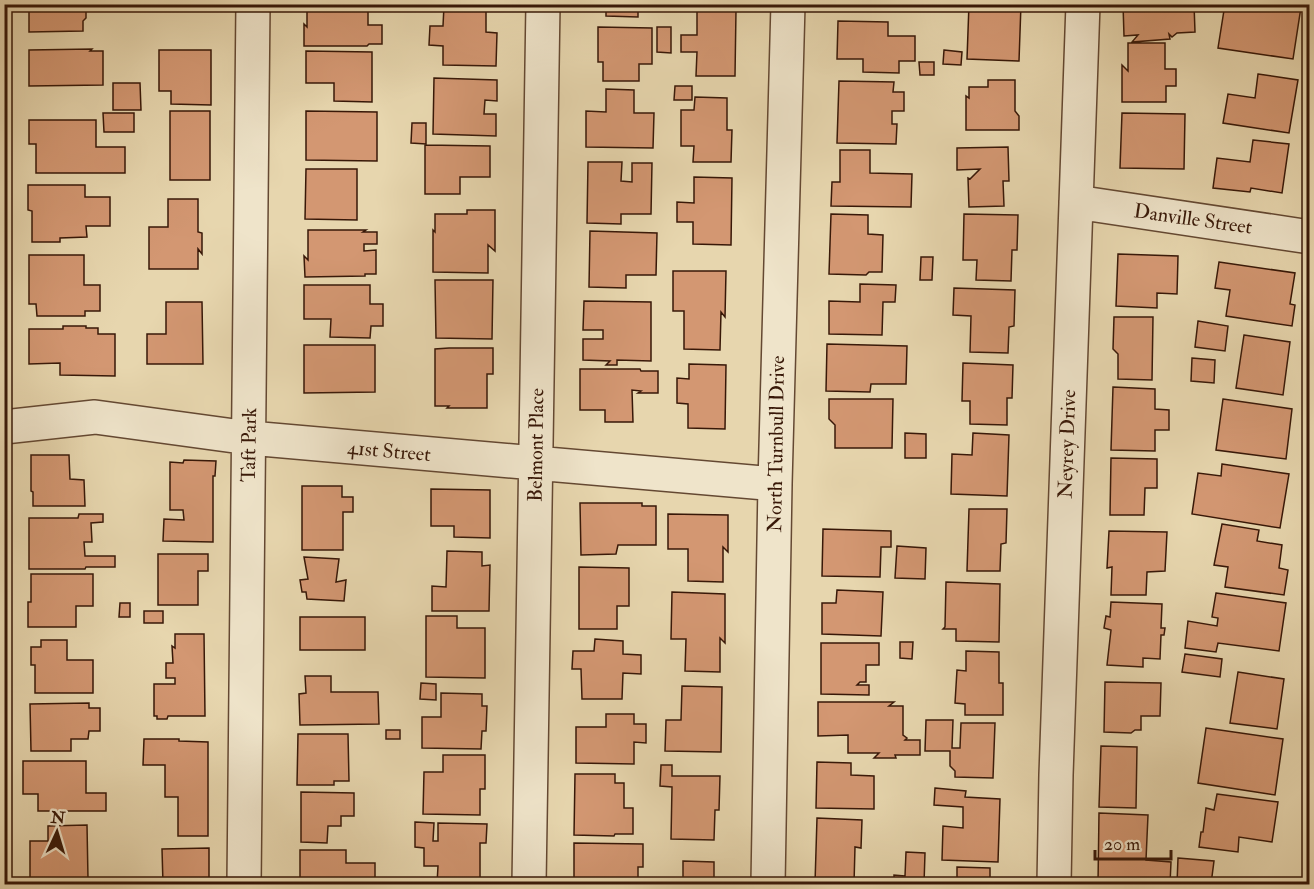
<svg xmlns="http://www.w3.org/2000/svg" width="1314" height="889" font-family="'IM FELL Double Pica',serif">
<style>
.building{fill:#d39772;stroke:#381808;stroke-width:1.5}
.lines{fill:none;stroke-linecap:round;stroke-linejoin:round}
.minor-casing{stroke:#644832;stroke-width:36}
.minor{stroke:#efe4ca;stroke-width:33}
.labels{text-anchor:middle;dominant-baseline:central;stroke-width:6;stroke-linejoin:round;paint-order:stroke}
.street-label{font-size:20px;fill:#381808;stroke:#efe4ca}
</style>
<rect width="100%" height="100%" fill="#e7d6ae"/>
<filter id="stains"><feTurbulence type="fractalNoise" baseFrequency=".00333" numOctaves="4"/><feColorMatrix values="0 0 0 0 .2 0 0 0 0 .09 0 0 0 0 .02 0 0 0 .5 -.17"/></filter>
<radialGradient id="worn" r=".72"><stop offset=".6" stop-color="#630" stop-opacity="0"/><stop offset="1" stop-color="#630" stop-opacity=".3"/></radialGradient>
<path class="building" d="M24,4H82V7L86,10V18L83,21V31L29,32V5L24,6Z
M307,4H368V25H382V44H369L367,46H304V24L307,27Z
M383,4H409V9L383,8Z
M606,4H638V17L606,16Z
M836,4H894V9H874L872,11H836Z
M969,4H1021L1019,61L967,59Z
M1123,4H1194L1195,32L1177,33L1172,37L1169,34L1170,39L1132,42L1138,35L1124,36Z
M1225,4H1286L1301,7L1293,59L1218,48Z
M444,6L486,7V32L497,33L496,66L443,65V46L429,45L430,26H443Z
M697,9L736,10L735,76H696L697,52H681V35H697Z
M838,21L888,22V36H915V61H899V73L863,72V59H837Z
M598,27L652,28V64H639V81H603V62H598Z
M657,27H671V53L657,52Z
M1128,43H1165V69H1176V86H1166V102H1122V65L1128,71Z
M92,49L90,51H103V85L29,86V50Z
M159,50H211V105L171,104V91H159Z
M944,50L962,52L961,65L943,64Z
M306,51L372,52V102L334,101V83H306Z
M919,62H934V75H920Z
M1258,74L1298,80L1289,133L1223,123L1228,94L1255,98Z
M434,78L497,80V101L485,100L484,114H496V136L433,134Z
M988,80H1015V111L1019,116V130H966V96L969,98V87H988Z
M839,81L894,82L893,92H904V111H892V124H897L896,144L837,143Z
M113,83H140L141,110H113Z
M675,86H692V100H674Z
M606,89L634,90V113H654L653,148L586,147V111L606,112Z
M695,97L727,98V130H732L731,162H693L694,146H681V110H694Z
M170,111H210V180H170Z
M306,111L377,112V161L306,160Z
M103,113H134V132H104Z
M1122,113L1185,114L1184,169L1120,168Z
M29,120H96V147H125V173H36V144H29Z
M412,123H426V144L411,143Z
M1253,140L1289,144L1282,193L1251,188L1250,192L1213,188L1217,158L1250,162Z
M425,145L490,146V177H460V194H425Z
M1008,147L1009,181H1003L1004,206L969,207L968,178L970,179L980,169L957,170V148Z
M840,150H870V173L912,174L911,207L831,206L832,182H840Z
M588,162H622L621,181L632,182V163H652L651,214H621V224L587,223Z
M306,169H357V220L305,219Z
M694,177L732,178L731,245L693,244V222H677V202L694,203Z
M28,185H85V197H110V226H86L87,237L60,238V242H32V211L28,210Z
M168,199H198V232L202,233V254L198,249V269H149V227H168Z
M467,210H495V251L488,245V273L433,272V230L435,232V214H467Z
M831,214L868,215V234L883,235L882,272H869L866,275L829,274Z
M964,214L1018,215L1017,250H1012L1011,281L976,280L977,260H963Z
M308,230H366L363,232H377V244H364V251L376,250V274H365V276L305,277L304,256L308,260Z
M590,231L657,233L656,275H626V288L589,287Z
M1118,254L1178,256L1177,294L1157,293V308L1116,306Z
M29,255H84V285H100V311H85V316H37L36,304H29Z
M921,257H933L932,280H920Z
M1219,262L1295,273L1290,304L1295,305L1292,326L1226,316L1230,290L1215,288Z
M673,271H726L725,317L721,312L720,350L684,349V311H673Z
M435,280H493L492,339L436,338Z
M860,284L896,285L895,302H883L882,335L829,334V301L860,302Z
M304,285H370V304H383V326H371L370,338L330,337L331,319H304Z
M954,288L1015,290L1014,326L1009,327L1008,353L970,352L971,316L953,315Z
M584,301L651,302V361L617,360V365H606L610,361L583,360V339H603V330H583Z
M166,302H202L203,364H147V334H166Z
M1114,317H1153L1152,380L1118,379V354L1113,349Z
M1198,321L1228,326L1225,351L1195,347Z
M63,326H86V328H98V334H115V376L60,375V363L29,364V329H63Z
M1244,335L1290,342L1283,395L1236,388Z
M827,344L907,346L906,384H871L870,392L826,391Z
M304,345H375V392L304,393Z
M449,348H493V374H487V408H447L449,406H435V349Z
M1192,358L1215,360L1214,383L1191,381Z
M963,363L1013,365L1012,398H1007V425L970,424V401H962Z
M689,364L726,365L725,429L688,428V404L677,403V378L689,379Z
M580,369H640L641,371H658V393H638L641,391L632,390L633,422H605V410H580Z
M1113,387L1155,389V409L1169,410V430H1155V451L1111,450Z
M829,399H893L892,448H835V425L829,419Z
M1223,399L1292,409L1286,459L1216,450Z
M905,433L926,434V458H905Z
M973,433L1009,435L1007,496L951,494L952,454L972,455Z
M31,455H69L70,479L84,480L85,506H33V492L31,491Z
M1111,458L1157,459V488H1145L1144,515H1110Z
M184,460L216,461L215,476H213V542L163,541L164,519L184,520L183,510H170V462L183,463Z
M1222,464L1289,474L1280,528L1192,514L1198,473L1221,476Z
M302,486H342V497H353V512H343V550H302Z
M431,489L490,490V538L454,537V526H431Z
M580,503H642V506H656V545H618L616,554L581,555Z
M969,509H1007L1006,543L1001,544L1000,571H967Z
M79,514H103V522L91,523L92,542H84L85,556H115V567H86L85,569H29V518H78Z
M668,514L728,515V552L723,547V582L688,581V549H668Z
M1222,524L1259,530L1257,541L1282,545L1279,568L1288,570L1284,595L1225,587L1228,567L1214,565Z
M823,529L891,531V547H881L880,577L822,576Z
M1109,531L1167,532L1165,571L1147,572L1146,595H1111L1112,567L1107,568Z
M897,546L926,548L925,579L895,578Z
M447,551L482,552V566L490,565L489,611H432V586L446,587Z
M158,554H208V571H198V605H158Z
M304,557L339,559L336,582L346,580L344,601L307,599L306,592H302L300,580L308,579Z
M579,567L629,568V606H617V629H579Z
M31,574H93V606H76V627H28V602H31Z
M946,582L1000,584L999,642L956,641V629H943L945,627Z
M837,590L883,592L881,636L822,634V603H836Z
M672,592L725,594V643L720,638V672L685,671L686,639H671Z
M1216,593L1286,603L1279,651L1218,643L1216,652L1185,648L1188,621L1217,626L1218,618L1212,617Z
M1111,602L1162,604L1161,628H1165L1164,635H1161L1160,659L1143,658V667L1107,665L1111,630L1104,628L1106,616L1110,617Z
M120,603H130V617H119Z
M144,611H163V623H144Z
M426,616H457V628H485V678L426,677Z
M300,617H365V650H300Z
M175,634H204L205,716H168L167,719H157V716H154V684H175V678H166V663H173L172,646L175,648Z
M595,639L623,641V654L641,655V674L623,673L622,699H582L581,669H572L573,651H594Z
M41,640H67V660H93V693H35V665H31V647H41Z
M900,642H913L912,659L900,658Z
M821,643H879V665H866V682H860L857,685H869V695L821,694Z
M966,651L999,652V683H1003V715H965V704L955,703L957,670L966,671Z
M1185,654L1222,659L1220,677L1182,672Z
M1238,672L1284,679L1277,729L1230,723Z
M305,676H331V692H378L379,724L300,725L299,694L306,693Z
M1105,682L1161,683L1160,716H1141V730H1135L1131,733L1104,732Z
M421,683L436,684V700L420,699Z
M682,686L722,687L721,752L665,751L666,720H681Z
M441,693L482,694V706H487L486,731H482L481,749L422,748V717H441Z
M818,702H894L889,706H903V735L907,738L905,740H920V755H895L896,758H874L879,753H848V735L818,736Z
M89,703V708H100V731H89L88,739H71V751H31L30,704Z
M606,714H634V724H646V743L634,742V764L576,763V727H606Z
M926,720H953L952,748H960L961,723H995L993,778L955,777V771L950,766V751H925Z
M1206,728L1283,739L1275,795L1198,783Z
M386,730H400V739H386Z
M298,734H348L349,781H334V785H297Z
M144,739H179V741L208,742V836H178V797H165V765H143Z
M1101,746L1137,747L1136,808L1099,807Z
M443,755H485V789H480V815L423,814L424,772H443Z
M23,761H86V793H106V811H38V794H23Z
M817,762L851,763V775L874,776V809L816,808Z
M661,765H672V776H720L719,810H715L714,840L671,839L672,787L660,786Z
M575,774H615V783H624V808H633V834H615L614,836L574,835Z
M935,788L966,791L965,797L1000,799L998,862L942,860L943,826L963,828V807L934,805Z
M301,792L354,793V816H341V826H328L327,843L301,842Z
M1217,794L1278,802L1272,842L1239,837L1238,852L1199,847L1201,832H1203L1206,808L1214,810Z
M1099,813L1148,815L1146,860L1171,862L1170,884H1098Z
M817,818L862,820L861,848L855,847L854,884L815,883Z
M415,822L434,823L433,841H438V823L487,824L486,843H480V884H437L438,866H424V848L415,847Z
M87,825L88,879L30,880V841H48V826Z
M574,843L643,844V867H638V884H599L600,880L574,879Z
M209,848V884H163L162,849Z
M300,850H346V863H375V884H300Z
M906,852L925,853L924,884H894V875L905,876Z
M1178,858L1214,861L1211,884H1177Z
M683,861L714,862V884H683Z
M957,867L990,868V884H957Z"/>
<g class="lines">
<g class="minor-casing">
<path id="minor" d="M1076,202L1310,237
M4,427L95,417L249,438L775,484
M244,884L253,4
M529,884L543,4
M768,884L775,484L788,4
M1054,884L1056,775L1083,4"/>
</g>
<use href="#minor" class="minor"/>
</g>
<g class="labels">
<g class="street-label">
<text transform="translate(1193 219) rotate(8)">Danville Street</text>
<text transform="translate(776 444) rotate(-89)">North Turnbull Drive</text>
<text transform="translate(1067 444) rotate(-88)">Neyrey Drive</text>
<text transform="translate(249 445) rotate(-89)">Taft Park</text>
<text transform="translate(536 445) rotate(-89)">Belmont Place</text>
<text transform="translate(389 451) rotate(5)">41st Street</text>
</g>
</g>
<rect width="1314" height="889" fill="none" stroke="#e7d6ae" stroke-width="24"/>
<rect x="6" y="6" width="1302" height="877" fill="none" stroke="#381808" stroke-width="3"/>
<rect x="12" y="12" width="1290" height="865" fill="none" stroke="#381808" stroke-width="1.5"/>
<g transform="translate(57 832) rotate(4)" stroke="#efe4ca" stroke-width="4.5" paint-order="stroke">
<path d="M0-4.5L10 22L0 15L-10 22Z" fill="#381808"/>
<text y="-9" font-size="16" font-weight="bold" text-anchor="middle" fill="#381808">N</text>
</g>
<path d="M1095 850v9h76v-9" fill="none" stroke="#381808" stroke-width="3"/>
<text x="1104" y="850" font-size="18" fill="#381808" stroke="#efe4ca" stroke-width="4.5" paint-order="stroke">20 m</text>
<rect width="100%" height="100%" filter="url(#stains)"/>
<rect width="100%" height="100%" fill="url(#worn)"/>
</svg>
